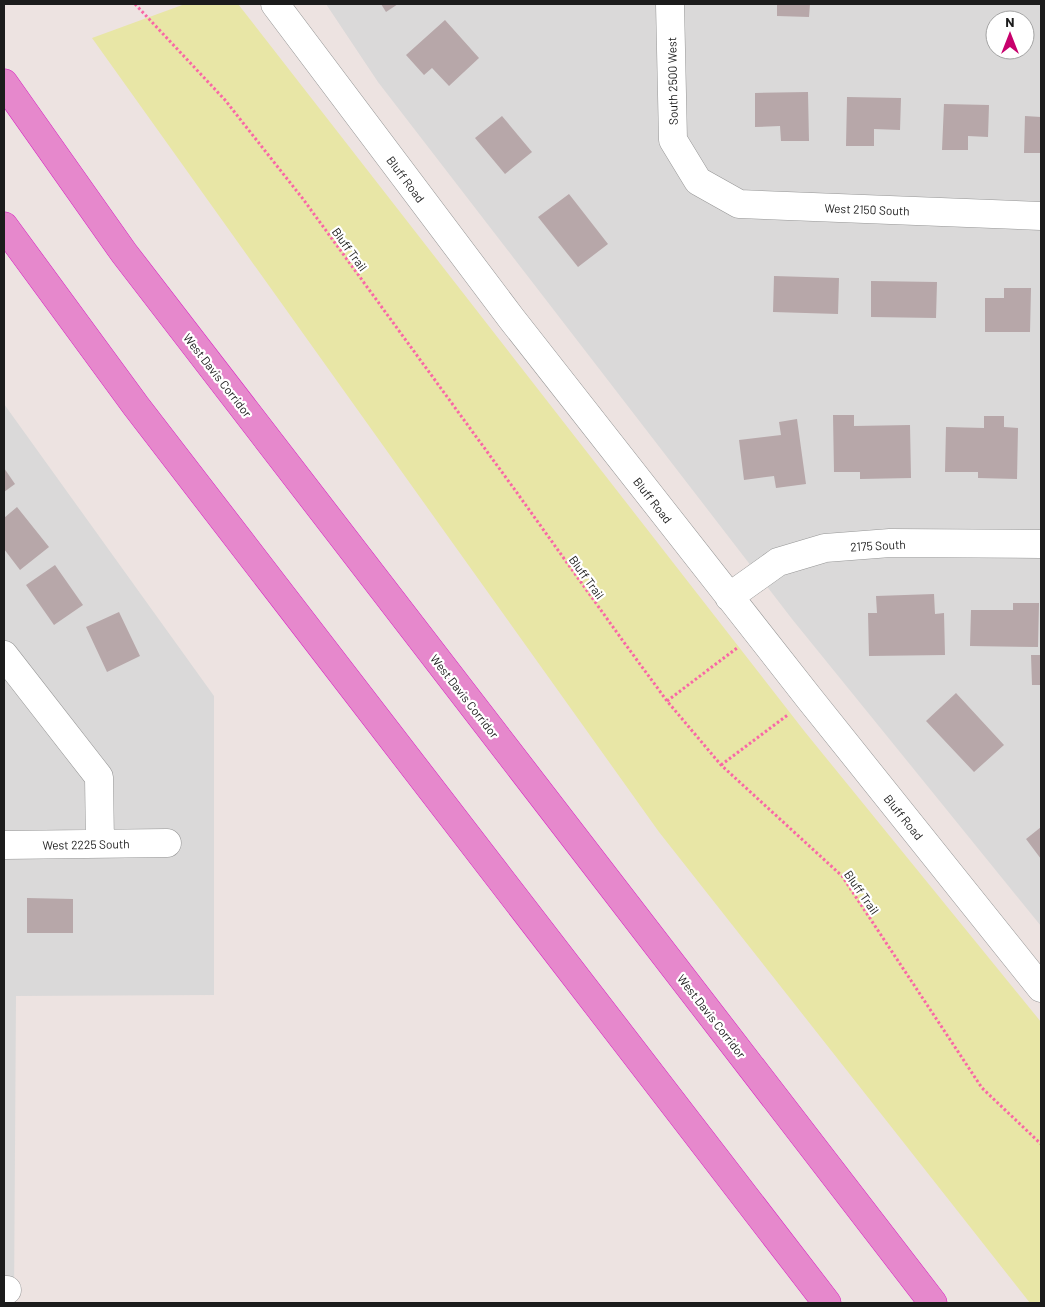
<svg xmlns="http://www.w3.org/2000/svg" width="1045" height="1307" font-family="Barlow,sans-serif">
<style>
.residential{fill:#dad9d9;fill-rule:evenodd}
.grass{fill:#e8e6a6}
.building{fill:#b7a7a9}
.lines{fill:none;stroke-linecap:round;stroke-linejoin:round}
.minor-casing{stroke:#969696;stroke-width:29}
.highway-casing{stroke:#d623c1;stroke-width:29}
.path{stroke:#f966a6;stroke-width:3;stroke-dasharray:2.5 2.5;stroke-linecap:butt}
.minor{stroke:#fff;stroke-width:28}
.highway{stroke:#e688cc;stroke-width:28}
.labels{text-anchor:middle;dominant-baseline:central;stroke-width:4.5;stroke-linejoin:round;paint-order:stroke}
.street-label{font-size:12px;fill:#1c1c1c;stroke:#fff}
</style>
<rect width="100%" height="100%" fill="#ede3e1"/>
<path class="residential" d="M326,4H1041V926L792,619L378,82ZM995,20H1025V50H995Z
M4,404L214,696V995L16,996L14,1303H4Z"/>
<path class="grass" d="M185,4H238L805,732L1041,1022V1303H1030L659,832L92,38Z"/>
<path class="building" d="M381,4H398L386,12Z
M777,4H810L809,17L777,16Z
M445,20L479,58L449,86L432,68L424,75L406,55Z
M808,92L809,141H781L780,126L755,127V93Z
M847,97L901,98L900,130L874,129V146H846Z
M944,104L989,105L988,137L968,136V150H942Z
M502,116L532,152L505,174L475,138Z
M1025,116L1041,117V153H1024Z
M569,194L608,244L578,267L538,217Z
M774,276L839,278L838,314L773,312Z
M871,281L937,282L936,318L871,317Z
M1004,288H1031L1030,332H985V298H1004Z
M833,415H854V426L910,425L911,478L860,479V472H834Z
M984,416H1004V427L1018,428L1017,479L978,478V472H945L946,427L984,428Z
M797,419L806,484L776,488L774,476L744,480L739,440L781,435L779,422Z
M4,468L15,484L4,492Z
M17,507L49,547L20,570L4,549V518Z
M55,565L83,605L54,625L26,585Z
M934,594L935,614L944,613L945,655L869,656L868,613H877L876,596Z
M1013,603H1039L1038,647L970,646L971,610H1013Z
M119,612L140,656L107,672L86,627Z
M1031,655H1041V685H1032Z
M956,693L1004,745L974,772L926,721Z
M1041,827V859L1026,839Z
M27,898L73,899V933H27Z"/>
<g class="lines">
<g class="minor-casing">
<path id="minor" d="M275,4L511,318L809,698L1041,988
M670,4L673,140L698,181L739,204L1041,216
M729,597L778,562L825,548L890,543L1041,544
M4,655L99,777L100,844
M4,845L167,843
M4,1290H7"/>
</g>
<g class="highway-casing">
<path id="highway" d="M4,83L124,253L933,1303
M4,226L136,406L827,1303"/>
</g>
<path class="path" d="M135,4L225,100L303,199L515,490L623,641L667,701L721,765L842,876L982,1088L1041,1144
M667,701L737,648
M721,765L789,714"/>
<use href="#minor" class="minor"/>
<use href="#highway" class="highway"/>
</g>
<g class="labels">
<g class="street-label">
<text transform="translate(672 81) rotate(-91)">South 2500 West</text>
<text transform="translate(406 179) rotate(53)">Bluff Road</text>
<text transform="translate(867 209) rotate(2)">West 2150 South</text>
<text transform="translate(350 249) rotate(54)">Bluff Trail</text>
<text transform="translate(218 375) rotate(52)">West Davis Corridor</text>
<text transform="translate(653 500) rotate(52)">Bluff Road</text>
<text transform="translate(878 545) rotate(-3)">2175 South</text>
<text transform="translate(587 577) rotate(54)">Bluff Trail</text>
<text transform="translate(465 696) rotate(52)">West Davis Corridor</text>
<text transform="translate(904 817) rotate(51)">Bluff Road</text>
<text transform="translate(86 844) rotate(-1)">West 2225 South</text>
<text transform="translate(862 892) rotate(55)">Bluff Trail</text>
<text transform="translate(712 1016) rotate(52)">West Davis Corridor</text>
</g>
</g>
<rect width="1045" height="1307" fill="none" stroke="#1c1c1c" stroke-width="10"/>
<g transform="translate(1010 35)"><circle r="24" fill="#ffffff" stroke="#a4a4a4"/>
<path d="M0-4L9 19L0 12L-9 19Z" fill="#c7006c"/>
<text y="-8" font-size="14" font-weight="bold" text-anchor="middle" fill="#1c1c1c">N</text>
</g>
</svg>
